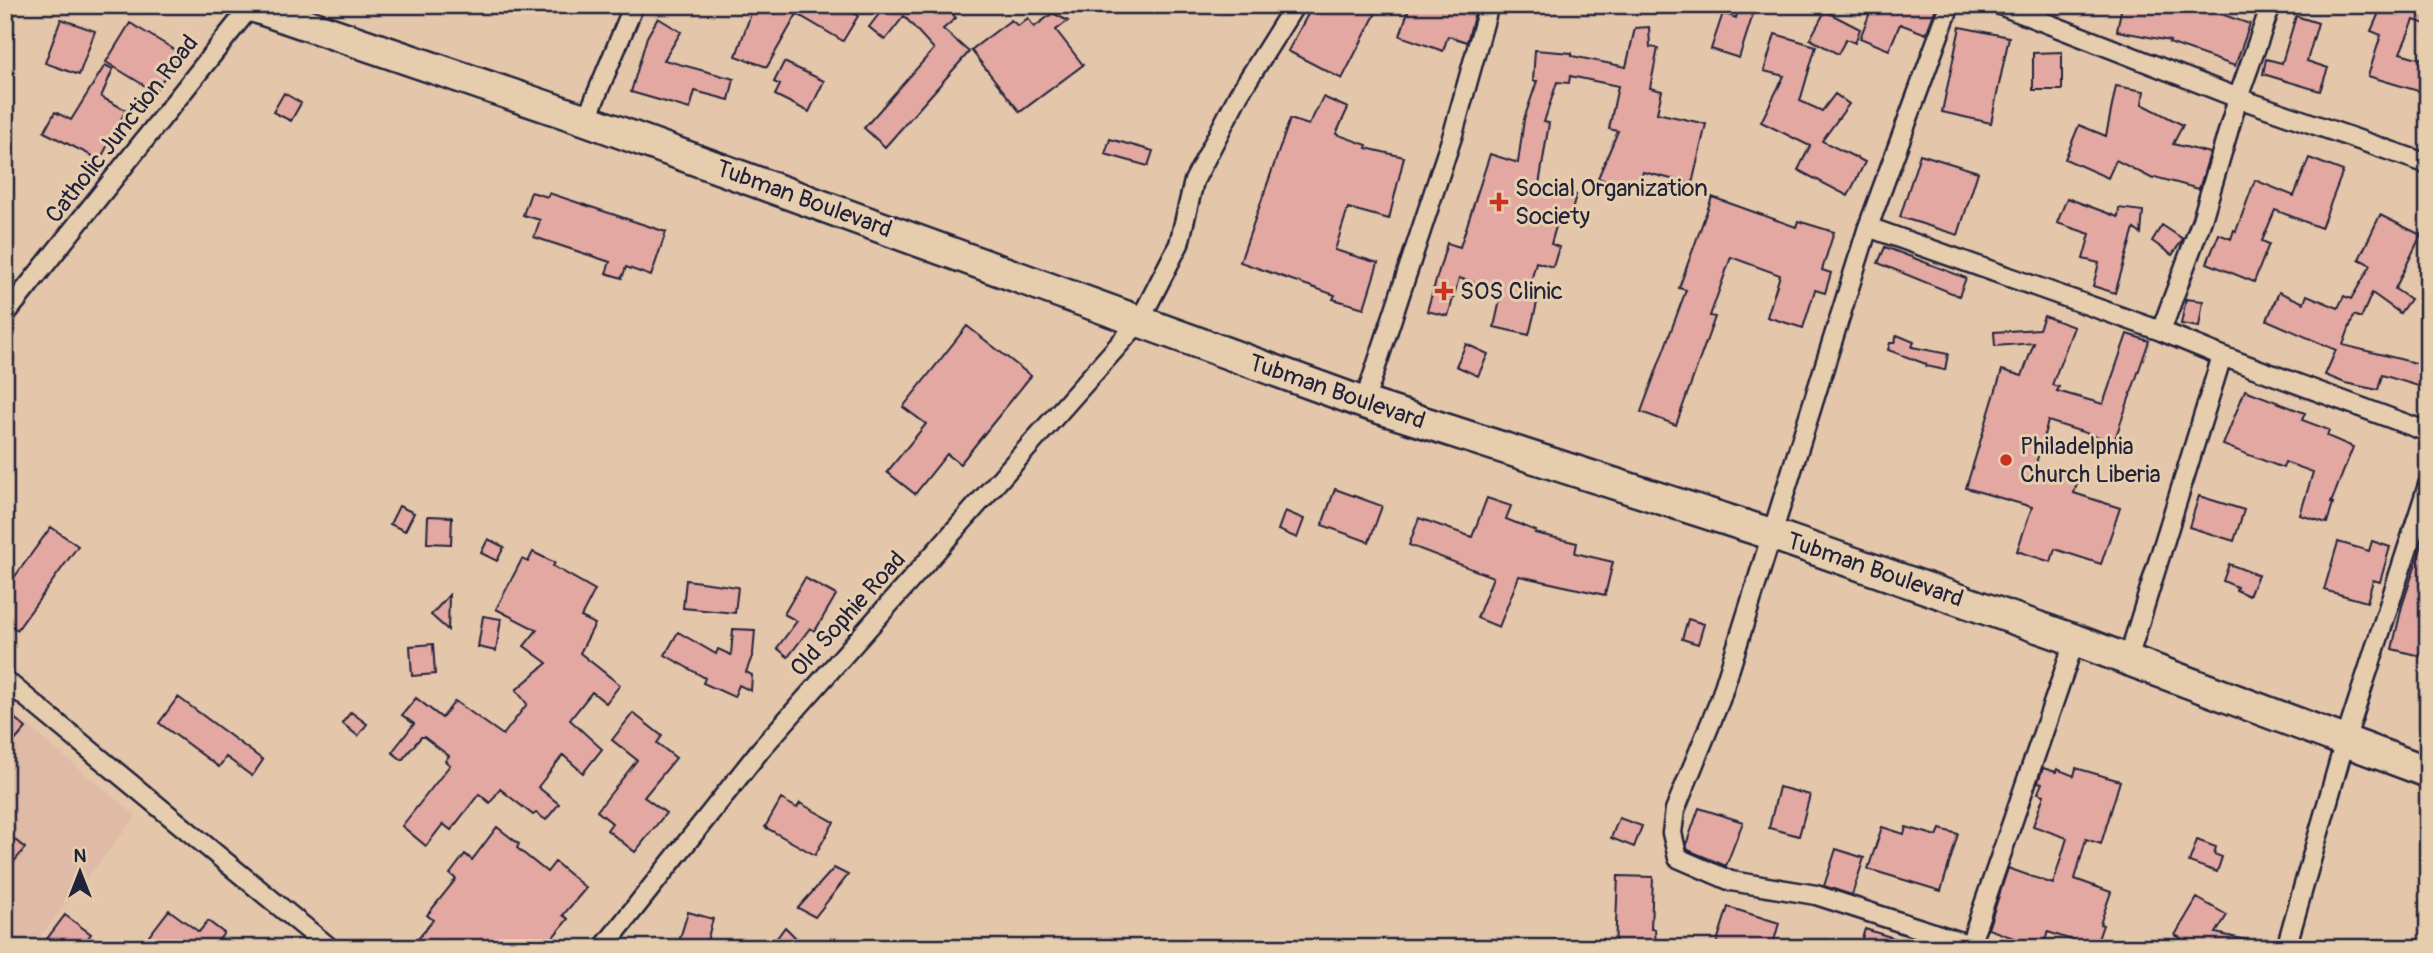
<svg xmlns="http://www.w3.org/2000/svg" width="2433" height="953" font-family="Pangolin,sans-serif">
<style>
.built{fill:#dfbaa6}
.building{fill:#e2a8a1;stroke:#22223b;stroke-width:2}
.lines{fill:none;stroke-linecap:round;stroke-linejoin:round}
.minor-casing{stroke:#22223b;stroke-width:23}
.trunk-casing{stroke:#22223b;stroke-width:35}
.minor{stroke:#e5cdae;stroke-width:18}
.trunk{stroke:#e5cdae;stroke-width:30}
.poi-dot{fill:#c8321e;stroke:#e5cdae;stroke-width:2.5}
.labels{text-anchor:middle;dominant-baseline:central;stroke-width:6;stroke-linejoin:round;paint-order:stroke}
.street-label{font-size:24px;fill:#22223b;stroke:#e5cdae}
.poi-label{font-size:24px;fill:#22223b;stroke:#e5cdae;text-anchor:start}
</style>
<rect width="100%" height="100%" fill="#e4c6ab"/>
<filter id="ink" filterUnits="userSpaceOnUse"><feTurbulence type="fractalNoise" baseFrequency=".0143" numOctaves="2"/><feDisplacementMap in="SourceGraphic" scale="14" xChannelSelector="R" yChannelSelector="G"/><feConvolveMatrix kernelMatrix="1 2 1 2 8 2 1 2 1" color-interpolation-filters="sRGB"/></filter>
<g filter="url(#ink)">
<path class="built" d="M5,707L136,816L31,948H5Z"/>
<path class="building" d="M754,5H840L858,16L843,41L797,14L767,67L736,56Z
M886,5H944L956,18L943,29L969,52L885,147L864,128L934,49L904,16L885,40L869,27Z
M1313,5H1380L1342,79L1288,51Z
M1410,5H1477L1467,42L1448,36L1443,51L1400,36Z
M1739,5H1756L1739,58L1711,49L1723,13L1736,18Z
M1873,5H1937L1926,34L1900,24L1889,50L1860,38Z
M2122,5H2138L2180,12L2182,5H2195L2250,24L2235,66L2169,43L2170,41L2117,31Z
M2377,5H2420L2428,9L2425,24L2414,20L2400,53L2428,61V94L2368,76L2381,35L2371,31L2381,8Z
M1825,11L1860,29L1855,43L1846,39L1838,54L1810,39Z
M1053,13L1068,21L1056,30L1083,65L1020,112L971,50L1011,20L1018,26L1028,18L1034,27Z
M2296,16L2318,23L2307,61L2328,68L2320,91L2263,74L2266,59L2282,63Z
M658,18L681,32L664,60L734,79L729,100L695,91L690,109L631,92L647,37Z
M61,19L95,31L79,75L45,63Z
M130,23L180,53L155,92L106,62Z
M1649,27L1650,47L1658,48L1650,88L1662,91L1657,113L1706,124L1692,184L1643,172L1638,185L1622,179L1619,186L1598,178L1618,131L1609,129L1618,86L1570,76L1569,83L1557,82L1544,122L1549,123L1539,185L1576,195L1570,219L1559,216L1551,244L1559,247L1553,267L1536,262L1527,297L1538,299L1529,335L1494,327L1502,291L1459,278L1448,316L1427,311L1447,243L1460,247L1490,154L1518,163L1524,119L1537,81H1533L1535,50L1572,53V56L1626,67L1635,28Z
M1960,27L2009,37L1991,123L1942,112Z
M1775,34L1816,46L1800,101L1822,111L1835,94L1849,104L1822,141L1865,162L1848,196L1798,170L1810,146L1761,122L1784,76L1764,71Z
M2062,52V90H2033V53Z
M784,62L824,81L809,112L775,95L780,85L774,82Z
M105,65L113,69L101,97L126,110L100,160L44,132L55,112L71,120Z
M2116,86L2144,91L2142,104L2183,125L2173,144L2210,153L2199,189L2155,177L2153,179L2116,160L2108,178L2065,159L2079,125L2106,136Z
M284,93L301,103L291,121L273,112Z
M1323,97L1348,108L1336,134L1367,145L1366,148L1404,157L1389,219L1348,208L1335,250L1378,263L1364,308L1333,299L1335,295L1240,262L1290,119L1309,125Z
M1110,139L1153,151L1148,166L1105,154Z
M1920,154L1978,172L1958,235L1900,217Z
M2309,158L2343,171L2321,228L2275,210L2262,241L2269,244L2254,282L2207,263L2219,234L2231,239L2234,230L2236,231L2255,180L2294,196Z
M531,192L548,197L549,193L666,232L651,276L626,267L622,278L606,273L610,262L534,237L540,220L523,215Z
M1712,197L1796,227L1798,221L1834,232L1822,270L1831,273L1825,293L1815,290L1803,328L1767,317L1780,275L1731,257L1710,316L1715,317L1676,425L1641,412L1686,290L1679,288Z
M2067,198L2118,217L2119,208L2143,211L2141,234L2134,229L2115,293L2093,286L2099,263L2083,259L2090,234L2057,223Z
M2380,215L2421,235L2395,289L2410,299L2400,313L2372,293L2361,318L2354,315L2343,345L2428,366V389L2382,375L2378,390L2345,383L2325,375L2336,350L2267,320L2279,292L2304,303L2307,295L2338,308L2344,296L2351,299L2371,265L2359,259Z
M2162,225L2183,239L2172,255L2152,241Z
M1885,247L1966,278L1959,296L1878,263Z
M2186,299L2203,301L2199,327L2181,324Z
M2044,316L2074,327L2052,385L2059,387L2057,391L2103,404L2127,334L2149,341L2114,442L2048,421L2035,467L2078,481L2074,493L2120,508L2101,564L2055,549L2051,562L2017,551L2032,507L1966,488L2002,370L2022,376L2034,343L1995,346L1994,332L2039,329Z
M967,326L1031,376L960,464L947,454L915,494L887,472L926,424L903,407Z
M1897,335L1914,342L1912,347L1948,354L1945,370L1926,366V364L1888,350L1890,343H1894Z
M1466,344L1488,354L1478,376L1456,366Z
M2245,390L2305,413L2302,420L2329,430L2327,436L2353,447L2331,503H2333L2327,523L2300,515L2313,472L2285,462L2283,468L2223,445Z
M1335,489L1382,506L1369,542L1322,525Z
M2199,496L2244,510L2234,541L2189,527Z
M1487,498L1511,506L1506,519L1536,531L1535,533L1577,543L1575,553L1613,562L1605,595L1519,576L1499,627L1477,618L1493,577L1409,545L1419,518L1472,537Z
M399,506L414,513L405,531L390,524Z
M1285,511L1304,519L1297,538L1278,530Z
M428,516L452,517L451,544L427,543Z
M51,527L78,546L17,630L5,621V590Z
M2425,536H2428V650L2422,648L2420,656L2392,649L2402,606Z
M488,539L504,547L497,561L481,553Z
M2372,541L2390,547L2380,582L2373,580L2367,602L2324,590L2338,542L2369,551Z
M533,552L555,563L553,566L595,590L581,617L595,624L580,653L620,685L606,703L592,692L570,720L602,749L583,773L563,755L538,787L559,804L546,820L536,813L533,815L500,789L490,803L479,794L451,830L443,824L426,846L402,826L450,765L445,761L449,756L424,737H421L402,760L392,752L414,724L402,715L416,698L442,718L455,701L503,735L527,704L516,690L547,663L524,646L537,630L496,609L522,559L528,562Z
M2229,564L2258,575L2249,596L2236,590L2237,587L2223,581Z
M805,578L836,595L815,631L810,628L788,657L777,648L797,621L784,614Z
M686,580L738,587L735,613L683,608Z
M449,595L448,630L431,615Z
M483,616L501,619L496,651L478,647Z
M1688,619L1704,624L1698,644L1682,639Z
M733,629L755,630L753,654L746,672L752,675L751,691L739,685L734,697L703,683L705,678L665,655L678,632L716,654L718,649L731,655Z
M433,644L435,674L412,676L410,646Z
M178,697L263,760L252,776L226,757L219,767L159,723Z
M5,710L26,728L5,752Z
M351,712L367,724L358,736L342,723Z
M633,713L662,736L657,743L676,758L644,797L666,813L635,852L607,830L612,823L597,811L637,760L612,740Z
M2043,768L2056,772L2057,769L2074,776L2076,768L2120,781L2101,844L2086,839L2075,879L2111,892L2100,924L2103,925L2095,948L2048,932L2042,948L1988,929L2008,868L2053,884L2067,838L2033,826L2044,795L2038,793L2042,783L2038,782Z
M1779,787L1810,795L1799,836L1769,828Z
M781,799L797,808L800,803L834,822L815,855L765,827Z
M1699,808L1743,822L1726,866L1688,850L1686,845Z
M1619,818L1642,826L1634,847L1611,838Z
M497,827L519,844L517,848L547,872L555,862L586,888L563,915L568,919L544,948H411L433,920L427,915L456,879L450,874L465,854L472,860Z
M1882,827L1904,834L1906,827L1937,836L1940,829L1958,834L1941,891L1868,869Z
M5,832L25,848L5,873Z
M2197,840L2216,847L2214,854L2222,857L2217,872L2189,862Z
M1836,849L1864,858L1852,895L1824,886Z
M834,868L848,875L815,917L798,908Z
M1618,876L1653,877L1651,929H1655L1656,948H1615Z
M2197,898L2227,915L2216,933L2255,942L2254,948H2199L2175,935Z
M1728,907L1779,923L1772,948H1715Z
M169,910L199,932L208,921L224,933L215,945L219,948H164L149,936Z
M688,912L713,919L705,948H677Z
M65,915L91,934L80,948H40Z
M785,927L796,938L810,948H782L774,942Z
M1865,929L1913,944L1912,948H1859Z"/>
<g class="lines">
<g class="minor-casing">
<path id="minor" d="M1950,5L1868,227L1720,700L1675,810L1672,833L1678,858L1731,881L1816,895L1980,948
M2000,5L2238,98L2428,164
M586,120L634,5
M1868,227L2161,331L2222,356L2428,432
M5,315L251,6
M2161,331L2202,220L2238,98L2271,5
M1364,403L1453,134L1489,5
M2128,659L2222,356
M5,680L330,948
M603,948L761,749L1139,322L1179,244L1194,181L1239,94L1295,5
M1969,948L2075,640
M2286,948L2345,741L2428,485"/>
</g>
<g class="trunk-casing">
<path id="trunk" d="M249,5L586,120L1364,403L1771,534L2075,640L2428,772"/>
</g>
<use href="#minor" class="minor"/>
<use href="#trunk" class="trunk"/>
</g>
</g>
<g class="poi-dot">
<path d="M1495.5 191.5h7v7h7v7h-7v7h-7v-7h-7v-7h7z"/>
<path d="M1440.5 280.5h7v7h7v7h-7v7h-7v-7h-7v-7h7z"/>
<circle cx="2006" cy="460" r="7"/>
</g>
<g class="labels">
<g class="street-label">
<text transform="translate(122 129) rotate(-52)">Catholic Junction Road</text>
<text transform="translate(804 199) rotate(20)">Tubman Boulevard</text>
<text transform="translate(1337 392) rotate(19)">Tubman Boulevard</text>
<text transform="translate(1875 570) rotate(19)">Tubman Boulevard</text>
<text transform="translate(848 614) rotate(-48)">Old Sophie Road</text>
</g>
<g class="poi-label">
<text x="1515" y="188">Social Organization<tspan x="1515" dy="28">Society</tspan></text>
<text x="1460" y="291">SOS Clinic</text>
<text x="2020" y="446">Philadelphia<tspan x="2020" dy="28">Church Liberia</tspan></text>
</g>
</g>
<rect width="2433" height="953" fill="none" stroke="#e5cdae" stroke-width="28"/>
<rect x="14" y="14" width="2405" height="925" fill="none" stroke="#22223b" stroke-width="2.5" filter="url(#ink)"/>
<g transform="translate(80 872)" stroke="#e5cdae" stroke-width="5" paint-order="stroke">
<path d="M0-5L12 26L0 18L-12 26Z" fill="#22223b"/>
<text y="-10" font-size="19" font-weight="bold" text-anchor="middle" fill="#22223b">N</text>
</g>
</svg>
